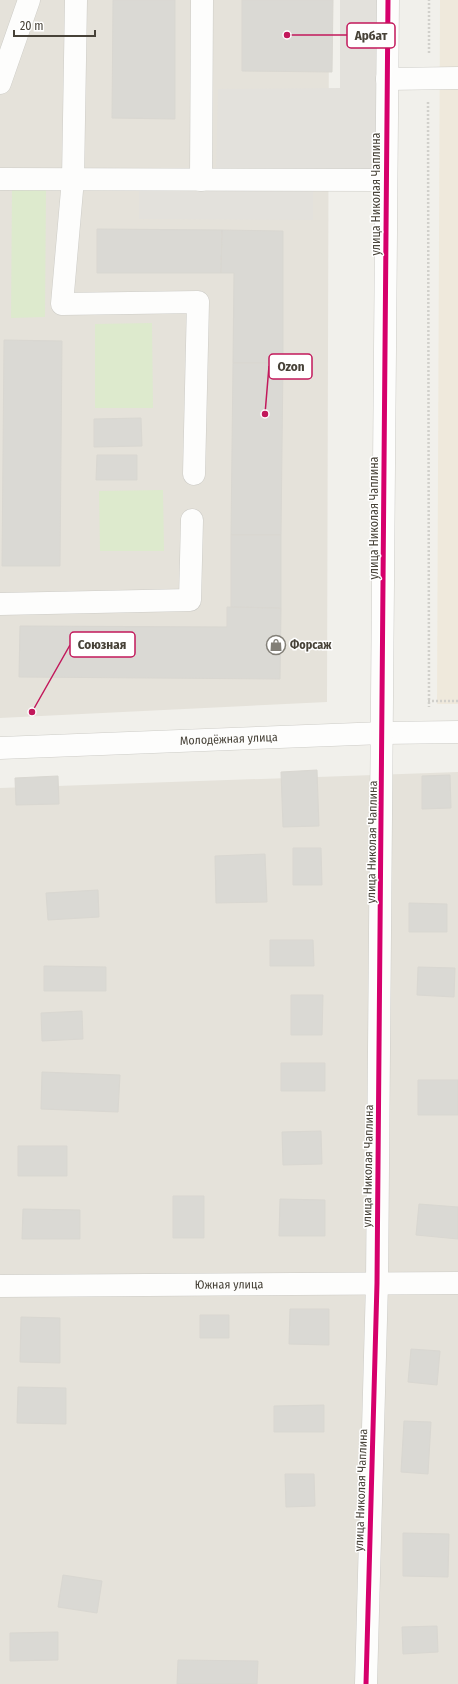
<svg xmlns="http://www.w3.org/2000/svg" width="458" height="1684" font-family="'Fira Sans Condensed',sans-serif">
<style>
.residential{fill:#e5e2da}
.commercial{fill:#efe9dc}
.green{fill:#ddeacd}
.parking{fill:#e3e1dc}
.building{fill:#dad9d4;stroke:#d9d7d1}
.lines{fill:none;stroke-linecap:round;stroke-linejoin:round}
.minor-casing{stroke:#cdccc7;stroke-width:23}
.path{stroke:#d1d0cb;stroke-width:2.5;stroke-dasharray:2 2;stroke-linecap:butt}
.minor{stroke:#fdfdfc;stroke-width:22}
.cycleway-casing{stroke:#fff;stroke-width:8}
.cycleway{stroke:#d6006c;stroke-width:5}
.labels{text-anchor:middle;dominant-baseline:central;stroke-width:3;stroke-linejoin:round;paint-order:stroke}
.street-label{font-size:12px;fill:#474238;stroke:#fff}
.poi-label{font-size:12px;font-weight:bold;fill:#474238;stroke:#fff;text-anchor:start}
.leader{fill:none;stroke:#c2185b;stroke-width:1.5}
.callout-dot{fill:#c2185b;stroke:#fff;stroke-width:1.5}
.callout{fill:#fff;stroke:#c2185b;stroke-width:1.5}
.callout-label{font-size:13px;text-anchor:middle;font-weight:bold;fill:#474238}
</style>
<rect width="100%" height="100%" fill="#f1f0eb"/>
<path class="residential" d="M0,0H329L327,702L0,718Z
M458,772V1684H0V788Z"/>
<path class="commercial" d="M440,0H458V704H437Z"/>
<path class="green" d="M12,189H46L45,317L11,318Z
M152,323L153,408H95V324Z
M163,490L164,551H100L99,491Z"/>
<path class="parking" d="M340,0H378L377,171L216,172L218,89L340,88Z
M139,179L313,180V220L139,219Z"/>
<path class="building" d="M113,0H175V119L112,118Z
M242,0H333L332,72L242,71Z
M97,229L222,230L221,273H97Z
M222,230L283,231V363H233L234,273H221Z
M4,340L62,341L60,566H2Z
M233,363H283L281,535H231Z
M141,418L142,446L94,447V419Z
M97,455H137V480H96Z
M231,535H281V608L231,607Z
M227,607L281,608L280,679L19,677L20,626L227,627Z
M317,770L319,826L283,827L281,772Z
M450,775L451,808L422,809V776Z
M58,776L59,804L16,805L15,778Z
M293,848H321L322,885H293Z
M265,854L267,902L216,903L215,856Z
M98,890L99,917L48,920L46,893Z
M409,903L447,904V932H409Z
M270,940H313L314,966H270Z
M44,966L106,967V991H44Z
M418,967L455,968L454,997L417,995Z
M291,995H323L322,1035H291Z
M82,1011L83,1039L42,1041L41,1013Z
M281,1063H325V1091H281Z
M42,1072L120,1075L118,1112L41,1109Z
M418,1080H458V1115H418Z
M321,1131L322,1164L283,1165L282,1132Z
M18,1146H67V1176H18Z
M173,1196H204V1238H173Z
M280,1199L325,1200V1236H279Z
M419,1204L458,1207V1239L416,1235Z
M23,1209L80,1210V1239H22Z
M290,1309H329V1345L289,1344Z
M200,1315H229V1338H200Z
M21,1317L60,1318V1363L20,1362Z
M411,1349L440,1351L437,1385L408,1382Z
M18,1387L66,1388V1424L17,1423Z
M324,1405V1432H274V1406Z
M404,1421L431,1422L428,1474L401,1472Z
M285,1474H314L315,1506L286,1507Z
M403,1533L449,1534L448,1577L403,1576Z
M63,1575L102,1581L97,1613L58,1607Z
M437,1626L438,1652L403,1654L402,1627Z
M58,1632V1660L10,1661V1633Z
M178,1660L258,1661L257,1684H177Z"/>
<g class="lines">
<g class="minor-casing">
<g id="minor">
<path d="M76,0L73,179L62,304L198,302L194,474"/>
<path d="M387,79L458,78"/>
<path d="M0,83L29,0"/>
<path d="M0,179L386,180"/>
<path d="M201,180L202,0"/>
<path d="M0,604L190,600L192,520"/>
<path id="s1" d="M0,748L383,733L458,732"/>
<path id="s2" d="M0,1286L458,1283"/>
<path d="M366,1684L377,1283L388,0"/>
</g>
</g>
<path class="path" d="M429,53V0
M428,102L429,707
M428,701H458"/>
<use href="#minor" class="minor"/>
<g class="cycleway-casing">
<path id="cycleway" d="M366,1684L377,1283L388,0"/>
</g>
<use href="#cycleway" class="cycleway"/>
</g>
<defs>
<g id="shop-ring" transform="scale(1)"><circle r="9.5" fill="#fff" stroke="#827f77" stroke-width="1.5"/><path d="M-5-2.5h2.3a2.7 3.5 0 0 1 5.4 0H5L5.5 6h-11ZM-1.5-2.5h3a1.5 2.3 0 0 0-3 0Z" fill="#827f77"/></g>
</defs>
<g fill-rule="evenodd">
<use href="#shop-ring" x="276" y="645"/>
</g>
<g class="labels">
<g class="street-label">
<text transform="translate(376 194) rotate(-90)">улица Николая Чаплина</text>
<text transform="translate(374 518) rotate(-90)">улица Николая Чаплина</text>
<text stroke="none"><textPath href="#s1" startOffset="229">Молодёжная улица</textPath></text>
<text transform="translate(372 842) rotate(-89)">улица Николая Чаплина</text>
<text transform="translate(368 1166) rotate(-89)">улица Николая Чаплина</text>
<text stroke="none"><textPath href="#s2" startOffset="229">Южная улица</textPath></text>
<text transform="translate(361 1490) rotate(-88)">улица Николая Чаплина</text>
</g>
<g class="poi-label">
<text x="290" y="645">Форсаж</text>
</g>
</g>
<path class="leader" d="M287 35L347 35M265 414L269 366M32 712L70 645"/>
<g class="callout-dot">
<circle cx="287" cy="35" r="4"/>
<circle cx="265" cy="414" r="4"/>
<circle cx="32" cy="712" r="4"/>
</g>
<g class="callout">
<rect x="347" y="23" width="48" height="25" rx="4"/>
<rect x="269" y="354" width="43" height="25" rx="4"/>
<rect x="70" y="632" width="65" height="25" rx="4"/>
</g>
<g class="callout-label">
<text x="371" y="40">Арбат</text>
<text x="291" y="371">Ozon</text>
<text x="102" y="649">Союзная</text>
</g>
<path d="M14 30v6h81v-6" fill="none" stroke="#474238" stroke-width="2"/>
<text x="20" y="30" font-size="12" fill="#474238" stroke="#ffffff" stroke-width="3" paint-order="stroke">20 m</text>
</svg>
